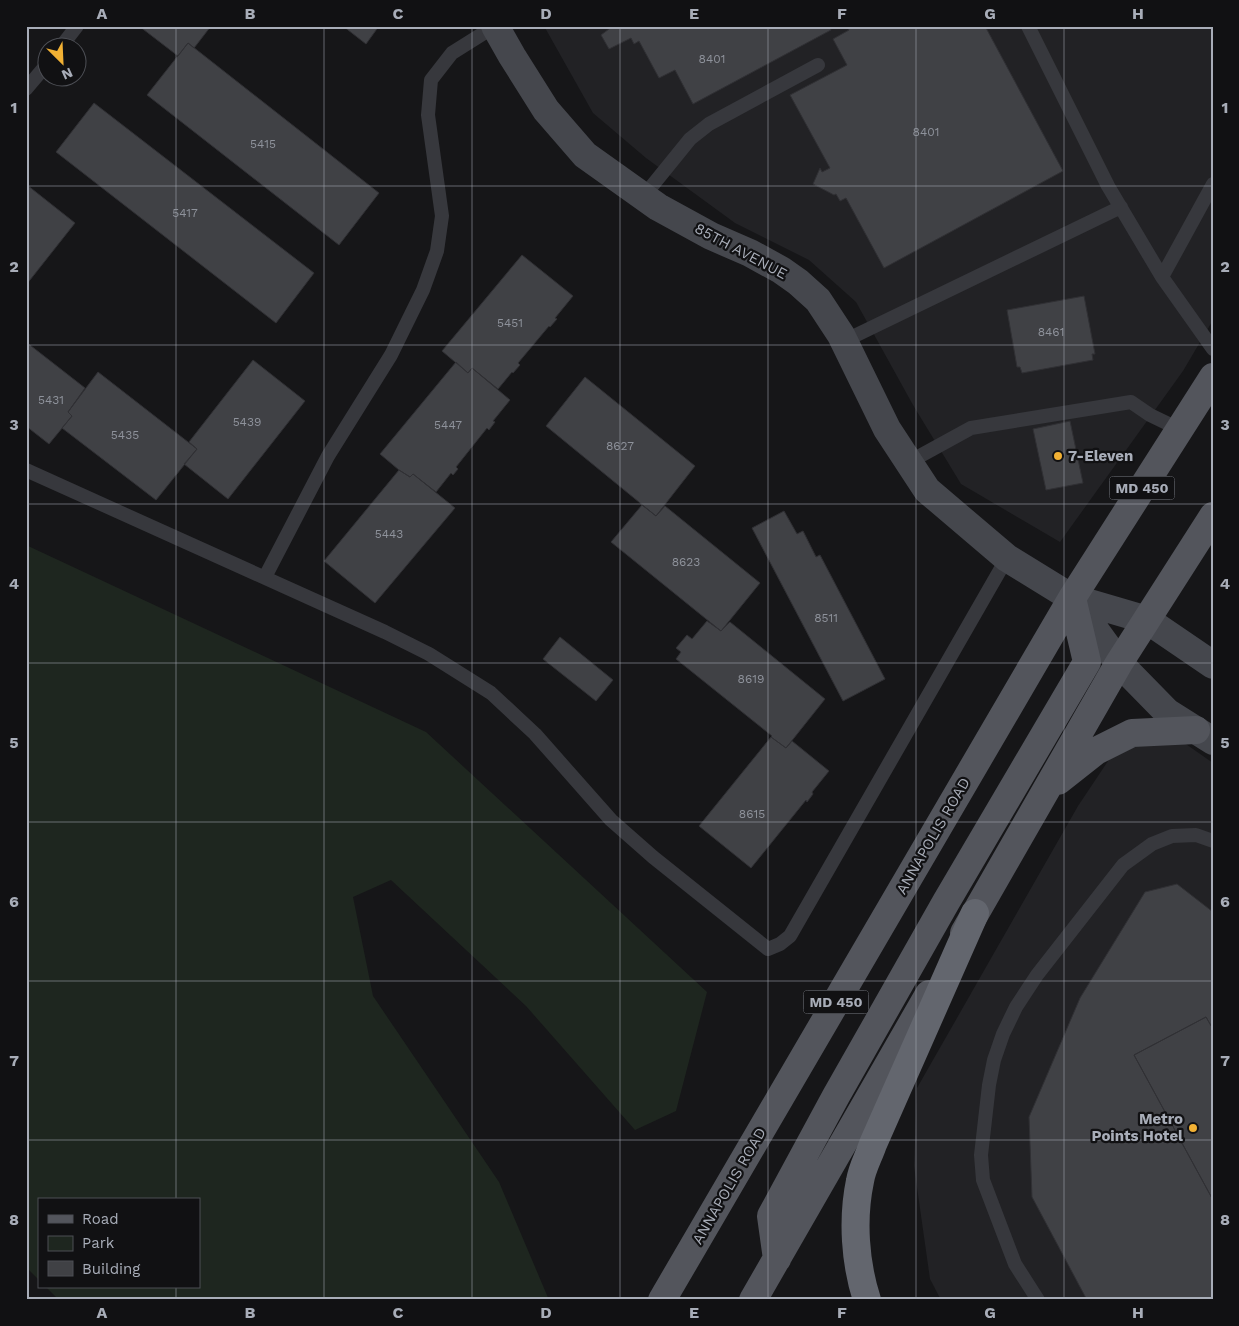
<svg xmlns="http://www.w3.org/2000/svg" width="1239" height="1326" font-family="'Work Sans',sans-serif">
<style>
.built{fill:#222225}
.green{fill:#1e261f}
.building{fill:#404145;stroke:#303034}
.lines{fill:none;stroke-linecap:round;stroke-linejoin:round}
.lane{stroke:#37383d;stroke-width:14}
.secondary{stroke:#45474d;stroke-width:28}
.primary{stroke:#53555c;stroke-width:28}
.highway{stroke:#63666e;stroke-width:28}
.grid{fill:none;stroke:#a8adb8;stroke-width:1;stroke-opacity:0.55}
.poi-dot{fill:#f2b134;stroke:#111113;stroke-width:2}
.labels{text-anchor:middle;dominant-baseline:central;stroke-width:4.5;stroke-linejoin:round;paint-order:stroke}
.number-label{font-size:12px;fill:#8e929b}
.shield{fill:#111113;stroke:#7b7e86;stroke-width:1}
.shield-label{font-size:14px;font-weight:bold;fill:#a8adb8}
.street-label{font-size:15px;fill:#a8adb8;stroke:#111113}
.poi-label{font-size:15px;font-weight:bold;fill:#a8adb8;stroke:#111113;text-anchor:start}
.neatline{fill:none;stroke:#a8adb8;stroke-width:2}
.grid-label{font-size:16px;text-anchor:middle;font-weight:bold;fill:#a8adb8}
</style>
<rect width="100%" height="100%" fill="#161618"/>
<path class="built" d="M544,26H1213V320L1183,371L1060,542L961,484L913,405L856,302L809,260L735,223L646,158L593,113Z
M1173,735L1213,763V1300H941L930,1279L914,1166L917,1088L1078,806L1116,749Z"/>
<path class="green" d="M26,545L426,732L707,992L676,1111L635,1130L526,1006L391,880L353,897L373,996L499,1182L549,1300H59L46,1287H199V1200H39V1280L26,1267Z"/>
<path class="building" d="M139,26H211L194,48L188,43L178,56Z
M343,26H379L366,44Z
M613,26H829L831,30L693,104L675,70L659,78L639,41L634,44L631,38L609,49L601,35Z
M847,26H985L1063,171L884,268L846,198L840,201L836,194L834,195L813,184L820,168L822,172L830,168L790,95L847,65L833,39L849,30Z
M188,43L379,193L339,245L147,95Z
M94,103L314,273L276,323L56,152Z
M27,185L75,223L26,285V186Z
M522,255L573,296L555,318L557,319L550,327L549,326L518,363L520,365L513,373L512,372L498,389L472,368L468,373L442,351Z
M1084,296L1095,354H1092L1093,360L1022,373L1020,367H1017L1007,310Z
M26,342L85,388L68,412L72,416L49,444L26,426Z
M253,360L305,401L228,499L184,464L197,449L189,442Z
M456,362L468,373L472,368L510,400L493,421L495,422L489,430L487,428L456,467L458,469L453,475L451,473L436,492L413,474L410,477L399,470L380,454Z
M98,372L197,449L156,500L62,428L72,416L68,412Z
M585,377L695,466L656,516L546,426Z
M1070,421L1083,483L1046,490L1033,429Z
M399,470L410,477L413,474L455,508L375,603L324,561Z
M642,505L656,516L665,506L760,583L721,631L611,542Z
M784,511L797,534L803,531L816,557L820,555L885,679L843,701L752,528Z
M707,621L721,631L730,622L825,699L786,748L771,737L772,736L676,659L681,652L676,648L687,635L692,639Z
M560,637L613,680L596,701L543,659Z
M771,737L786,748L792,741L829,771L812,792L813,794L807,802L806,800L751,868L699,826Z
M1177,884L1213,912V1029L1206,1017L1134,1055L1213,1200V1300H1087L1032,1197L1029,1117L1080,998L1145,892Z
M1206,1017L1213,1029V1200L1134,1055Z"/>
<g class="lines">
<path class="lane" d="M1028,26L1108,186L1162,277L1213,349
M60,48L77,26
M26,89L48,63
M643,197L690,139L709,124L818,65
M1162,277L1213,184
M844,341L1121,207
M909,462L971,428L1131,402L1150,415L1179,429
M26,470L385,632L429,654L491,693L535,734L611,820L653,857L768,949L780,944L790,936L1007,558
M265,577L328,456L391,355L423,290L437,251L442,216L428,115L431,80L452,53L495,26
M1038,1300L1015,1264L983,1180L981,1155L989,1085L994,1060L1003,1034L1016,1007L1037,975L1123,865L1152,844L1172,836L1196,835L1213,841"/>
<path class="secondary" d="M495,26L512,56L546,110L585,155L658,207L711,236L750,253L781,270L798,282L818,300L841,335L887,429L927,490L1007,558L1072,598L1147,620L1213,665
M1072,598L1119,663L1167,712L1213,741"/>
<path class="primary" d="M1058,781L1096,751L1132,733L1196,730
M964,933L1119,663L1213,516
M777,1259L771,1216L836,1096L946,902L1087,662L1072,598
M662,1300L1072,598L1213,377
M753,1300L929,994"/>
<path class="highway" d="M867,1300C855,1263 852,1219 860,1181C862,1168 869,1156 873,1144L975,913"/>
</g>
<path class="grid" d="M176,26V1200M324,26V1300M472,26V1300M620,26V1300M768,26V1300M916,26V1300M1064,26V1300M26,186H1213M26,345H1213M26,504H1213M26,663H1213M26,822H1213M26,981H1213M26,1140H1213M176,1287V1300"/>
<g class="poi-dot">
<circle cx="1058" cy="456" r="5"/>
<circle cx="1193" cy="1128" r="5"/>
</g>
<g class="labels">
<g class="number-label">
<text x="712" y="59">8401</text>
<text x="926" y="132">8401</text>
<text x="263" y="144">5415</text>
<text x="185" y="213">5417</text>
<text x="510" y="323">5451</text>
<text x="1051" y="332">8461</text>
<text x="51" y="400">5431</text>
<text x="247" y="422">5439</text>
<text x="448" y="425">5447</text>
<text x="125" y="435">5435</text>
<text x="620" y="446">8627</text>
<text x="389" y="534">5443</text>
<text x="686" y="562">8623</text>
<text x="826" y="618">8511</text>
<text x="751" y="679">8619</text>
<text x="752" y="814">8615</text>
</g>
<g class="shield">
<rect x="1109.5" y="476.5" width="65" height="23" rx="4"/>
<rect x="803.5" y="990.5" width="65" height="23" rx="4"/>
</g>
<g class="shield-label">
<text x="1142" y="488">MD 450</text>
<text x="836" y="1002">MD 450</text>
</g>
<g class="street-label">
<text transform="translate(741 251) rotate(28)">85TH AVENUE</text>
<text transform="translate(933 836) rotate(-60)">ANNAPOLIS ROAD</text>
<text transform="translate(729 1186) rotate(-60)">ANNAPOLIS ROAD</text>
</g>
<g class="poi-label">
<text x="1068" y="456">7-Eleven</text>
<text x="1183" y="1119" text-anchor="end">Metro<tspan x="1183" dy="17">Points Hotel</tspan></text>
</g>
</g>
<rect width="1239" height="1326" fill="none" stroke="#111113" stroke-width="55"/>
<rect x="38" y="1198" width="162" height="90" fill="#111113" stroke="#4d4f55"/>
<rect x="48" y="1215" width="25" height="8" fill="#53555c" stroke="#4d4f55"/>
<text x="82" y="1224" font-size="15" fill="#a8adb8">Road</text>
<rect x="48" y="1236" width="25" height="15" fill="#1e261f" stroke="#4d4f55"/>
<text x="82" y="1248" font-size="15" fill="#a8adb8">Park</text>
<rect x="48" y="1261" width="25" height="15" fill="#404145" stroke="#4d4f55"/>
<text x="82" y="1274" font-size="15" fill="#a8adb8">Building</text>
<g transform="translate(62 62) rotate(156)"><circle r="24" fill="#111113" stroke="#4d4f55"/>
<path d="M0-4L9 19L0 12L-9 19Z" fill="#f2b134"/>
<text y="-8" font-size="14" font-weight="bold" text-anchor="middle" fill="#a8adb8">N</text>
</g>
<rect x="28" y="28" width="1184" height="1270" class="neatline"/>
<g class="grid-label">
<text x="102" y="19">A</text>
<text x="250" y="19">B</text>
<text x="398" y="19">C</text>
<text x="546" y="19">D</text>
<text x="694" y="19">E</text>
<text x="842" y="19">F</text>
<text x="990" y="19">G</text>
<text x="1138" y="19">H</text>
<text x="14" y="113">1</text>
<text x="1225" y="113">1</text>
<text x="14" y="272">2</text>
<text x="1225" y="272">2</text>
<text x="14" y="430">3</text>
<text x="1225" y="430">3</text>
<text x="14" y="589">4</text>
<text x="1225" y="589">4</text>
<text x="14" y="748">5</text>
<text x="1225" y="748">5</text>
<text x="14" y="907">6</text>
<text x="1225" y="907">6</text>
<text x="14" y="1066">7</text>
<text x="1225" y="1066">7</text>
<text x="14" y="1225">8</text>
<text x="1225" y="1225">8</text>
<text x="102" y="1318">A</text>
<text x="250" y="1318">B</text>
<text x="398" y="1318">C</text>
<text x="546" y="1318">D</text>
<text x="694" y="1318">E</text>
<text x="842" y="1318">F</text>
<text x="990" y="1318">G</text>
<text x="1138" y="1318">H</text>
</g>
</svg>
